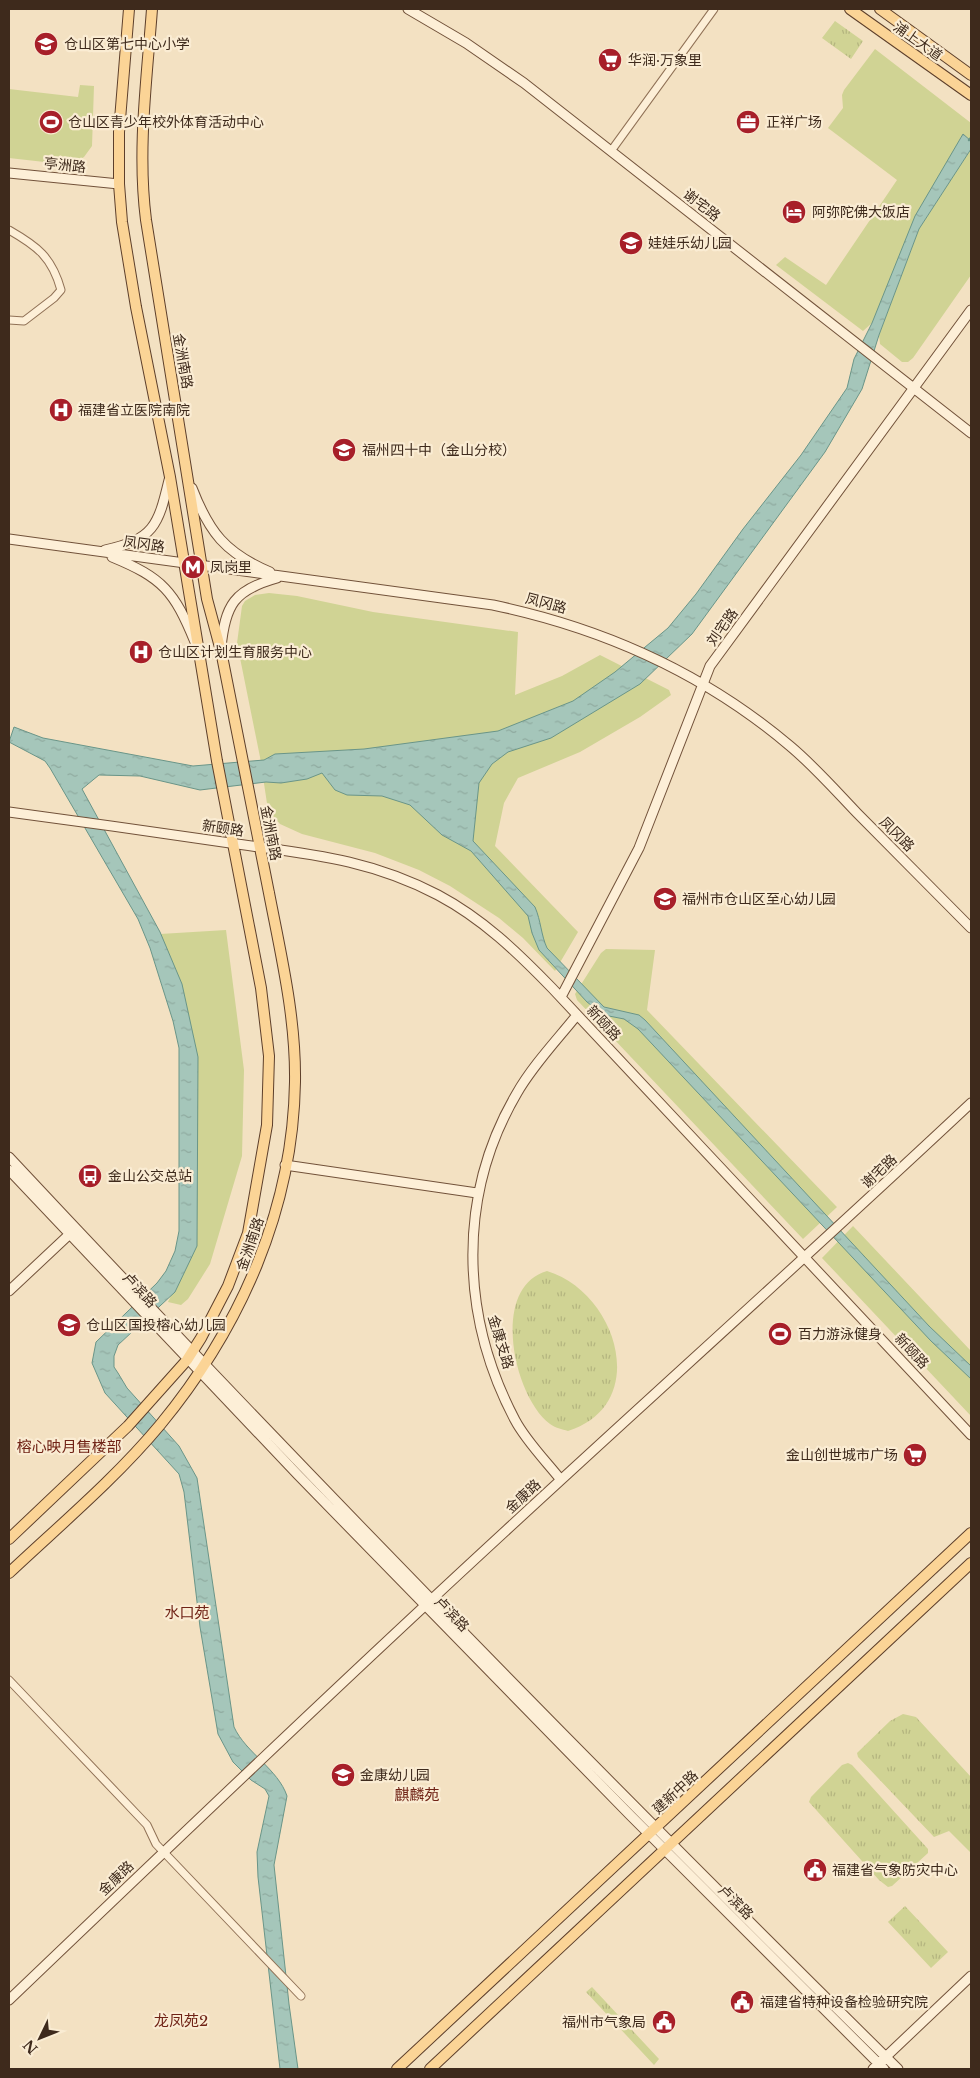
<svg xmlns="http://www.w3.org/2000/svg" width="980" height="2078" font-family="'Libre Baskerville','Noto Sans SC',serif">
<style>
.grass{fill:url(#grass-tufts)}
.park{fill:#d0d394}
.water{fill:url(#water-ripples);stroke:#6a9588}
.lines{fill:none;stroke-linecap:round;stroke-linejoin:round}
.stream{stroke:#6a9588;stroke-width:2.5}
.street-casing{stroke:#907156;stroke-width:9}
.secondary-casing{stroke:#72523a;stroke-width:11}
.primary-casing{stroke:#5d3f2b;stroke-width:12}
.street{stroke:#fdefd7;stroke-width:7}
.secondary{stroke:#fdefd7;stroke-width:9}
.primary{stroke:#fbd496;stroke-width:10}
.labels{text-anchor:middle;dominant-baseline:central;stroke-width:4.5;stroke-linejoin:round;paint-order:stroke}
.street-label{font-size:14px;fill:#3e2a1c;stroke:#faecd3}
.poi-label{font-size:14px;fill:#3e2a1c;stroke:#faecd3;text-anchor:start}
.neighbourhood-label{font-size:15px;fill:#702316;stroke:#faecd3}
</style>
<defs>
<pattern id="grass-tufts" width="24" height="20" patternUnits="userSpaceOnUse" patternTransform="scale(1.25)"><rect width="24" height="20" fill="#d0d394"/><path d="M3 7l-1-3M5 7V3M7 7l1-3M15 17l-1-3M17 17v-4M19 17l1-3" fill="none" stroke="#b4b57f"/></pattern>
<pattern id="water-ripples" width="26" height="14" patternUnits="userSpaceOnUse" patternTransform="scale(1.25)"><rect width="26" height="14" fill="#a5c6ba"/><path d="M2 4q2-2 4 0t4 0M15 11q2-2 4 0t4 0" fill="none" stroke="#8faa9f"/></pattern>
</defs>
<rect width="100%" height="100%" fill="#f3e1c2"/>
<path class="grass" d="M835,21L863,41L851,59L822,38Z
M547,1271C617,1292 652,1404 568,1431C562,1429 555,1428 550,1424C513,1396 490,1287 547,1271Z
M903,1714L916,1717L971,1777V1853L949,1831L934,1837L858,1757L857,1753L890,1721Z
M848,1763L852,1765L928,1849V1853L892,1886L888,1887L879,1880L809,1802L811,1797L842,1765Z
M905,1906L948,1952L931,1968L888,1922Z
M592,1987L659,2059L654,2065L586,1992Z"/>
<path class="park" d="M875,49L971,123V141L964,135L872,323L863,331L776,265L785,257L826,285L897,180L828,128L843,108L842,95L844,90Z
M80,85L94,86L92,146L84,157L71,165L9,158V89L78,97Z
M971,149V275L913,358L908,362H902L880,344L879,335L919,229Z
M269,593L297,596L373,612L518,632L515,695L562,676L600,655L669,690L671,695L640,717L580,752L518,778L504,803L495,846L578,932L555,971L523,938L499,918L450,886L419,870L375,853L302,834L280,824L268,810L260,757L237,643L242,606L245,601L255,595Z
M226,930L244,1070L242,1156L210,1264L188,1299L181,1305L168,1302L195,1245L194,1120L160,934Z
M606,949L655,950L647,1010L834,1204L837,1207L803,1239L577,1000L575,994L601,953Z
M853,1226L971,1351V1416L822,1258Z"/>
<path class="water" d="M963,134L971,141V149L919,229L879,335L862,389L825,452L692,634L640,684L551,738L508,752L492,764L479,783L473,841L535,907C541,921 541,935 547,948L604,1007L639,1015L645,1020L929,1326L971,1366V1379L931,1341L638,1029L624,1019L604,1015L587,1002L539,950L532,933L528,916L471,851L442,835L410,805L382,796L347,795L335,790L322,773L307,779L281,783L266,782L200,790L140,776L99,775L82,789L160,932L182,984L198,1057L197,1246L175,1292L118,1345L114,1356V1367L118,1373L127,1388L179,1446L197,1478L234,1727C246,1753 278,1769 287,1796L274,1865L289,2004L298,2069H280L258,1877L257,1852L269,1796L265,1789L251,1780L233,1762L218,1734L200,1627L184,1492L179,1474L105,1393L92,1363L96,1342L157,1283L166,1271L175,1251L179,1231V1048L173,1021L150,948L138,919L50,768L45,761L9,742L14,727L43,738L193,766L264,760L275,754L364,749L498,731L573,701L615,672L668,628L696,594L743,529L801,455L847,388L854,359L872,323L915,216Z"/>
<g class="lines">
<path class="stream" d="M969,140L971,138"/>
<g class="street-casing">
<path id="street" d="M611,151L714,9
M9,230C37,246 52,257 61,290L54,298L24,321L9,320
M9,1680L147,1825L156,1844L301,1996"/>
</g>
<g class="secondary-casing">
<path id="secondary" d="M408,9L466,43L524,83L971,433
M9,173L119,184
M192,488C209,532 225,553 270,572
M9,539L493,605C603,628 704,673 790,746C814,766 835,790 857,813C895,851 933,890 971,928
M105,550C154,539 158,526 169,480
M112,557C163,578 174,591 195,642
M221,648C225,605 234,590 277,578
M9,812C83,822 156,832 230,843C307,854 367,858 438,895C483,919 517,952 552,988L971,1435
M561,997L639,848L710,666L971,310
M9,1157C299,1467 596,1771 898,2069
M285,1165L477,1193
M9,1170L298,1475L630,1815L884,2069
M9,1291L74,1230
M561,1480C546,1461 526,1441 515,1420C460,1316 457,1195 517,1093C533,1065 557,1040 577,1015
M9,2000C149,1866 289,1732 431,1600C610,1433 793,1270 971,1103
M873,2069L971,1976"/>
</g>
<g class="primary-casing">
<path id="primary" d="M850,9L971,95
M880,9L971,75
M9,1539L128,1426L187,1360L201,1338L228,1286L248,1233L267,1125L269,1056L261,988L217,761L170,477L136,307L122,222L119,184V132L129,9
M9,1573C60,1525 115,1479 160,1425C240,1328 293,1210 295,1082C296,1018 281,955 269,893C253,812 237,731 221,651L207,599L146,220C137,150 147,78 152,9
M397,2069L971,1533
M430,2069L971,1563"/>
</g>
<use href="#street" class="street"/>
<use href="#secondary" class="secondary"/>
<use href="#primary" class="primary"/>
</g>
<defs>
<g id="school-disc" transform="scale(1.25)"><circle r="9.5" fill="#a71f29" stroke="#faecd3"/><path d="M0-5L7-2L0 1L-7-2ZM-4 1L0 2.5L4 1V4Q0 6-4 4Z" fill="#fff"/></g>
<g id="supermarket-disc" transform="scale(1.25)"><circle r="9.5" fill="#a71f29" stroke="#faecd3"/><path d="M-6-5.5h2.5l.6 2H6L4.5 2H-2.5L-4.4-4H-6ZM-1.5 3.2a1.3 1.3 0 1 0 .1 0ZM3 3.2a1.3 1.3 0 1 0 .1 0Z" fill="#fff"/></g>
<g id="stadium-disc" transform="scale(1.25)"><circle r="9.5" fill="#a71f29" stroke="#faecd3"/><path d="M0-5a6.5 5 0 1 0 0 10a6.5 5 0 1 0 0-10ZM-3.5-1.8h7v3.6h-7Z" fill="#fff"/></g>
<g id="office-disc" transform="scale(1.25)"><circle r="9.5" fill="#a71f29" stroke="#faecd3"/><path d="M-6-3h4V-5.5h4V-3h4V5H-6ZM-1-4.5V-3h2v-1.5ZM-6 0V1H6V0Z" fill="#fff"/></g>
<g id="hotel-disc" transform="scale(1.25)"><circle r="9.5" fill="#a71f29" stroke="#faecd3"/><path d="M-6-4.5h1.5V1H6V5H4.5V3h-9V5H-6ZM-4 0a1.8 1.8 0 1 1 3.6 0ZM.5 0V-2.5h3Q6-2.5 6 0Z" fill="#fff"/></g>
<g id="hospital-disc" transform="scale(1.25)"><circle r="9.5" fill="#a71f29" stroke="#faecd3"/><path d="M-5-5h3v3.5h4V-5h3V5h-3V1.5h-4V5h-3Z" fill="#fff"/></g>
<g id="metro-disc" transform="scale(1.25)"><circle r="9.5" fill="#a71f29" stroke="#faecd3"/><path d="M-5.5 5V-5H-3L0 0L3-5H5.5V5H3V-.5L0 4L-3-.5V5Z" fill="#fff"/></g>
<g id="bus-disc" transform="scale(1.25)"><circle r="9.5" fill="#a71f29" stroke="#faecd3"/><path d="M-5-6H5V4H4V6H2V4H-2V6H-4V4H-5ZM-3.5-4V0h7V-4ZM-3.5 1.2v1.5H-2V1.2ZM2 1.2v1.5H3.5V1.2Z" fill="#fff"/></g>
<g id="civic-disc" transform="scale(1.25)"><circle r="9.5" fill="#a71f29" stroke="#faecd3"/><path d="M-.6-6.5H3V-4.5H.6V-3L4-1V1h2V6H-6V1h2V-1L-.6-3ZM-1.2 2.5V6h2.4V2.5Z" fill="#fff"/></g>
</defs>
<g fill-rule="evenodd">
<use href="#school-disc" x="46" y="44"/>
<use href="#supermarket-disc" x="610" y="60"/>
<use href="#stadium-disc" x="51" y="122"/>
<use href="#office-disc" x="748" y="122"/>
<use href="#hotel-disc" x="794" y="212"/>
<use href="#school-disc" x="631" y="243"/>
<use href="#hospital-disc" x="61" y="410"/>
<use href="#school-disc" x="344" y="450"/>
<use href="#metro-disc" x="193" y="567"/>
<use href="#hospital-disc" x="141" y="652"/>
<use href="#school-disc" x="665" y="899"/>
<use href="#bus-disc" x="90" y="1176"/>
<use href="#school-disc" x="69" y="1325"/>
<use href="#stadium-disc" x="780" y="1334"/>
<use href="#supermarket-disc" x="915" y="1455"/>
<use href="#school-disc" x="343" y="1775"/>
<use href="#civic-disc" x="815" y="1870"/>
<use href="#civic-disc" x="742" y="2002"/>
<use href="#civic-disc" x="664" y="2022"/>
</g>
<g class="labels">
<g class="street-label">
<text transform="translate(918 41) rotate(35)">浦上大道</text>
<text transform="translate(65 165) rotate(6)">亭洲路</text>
<text transform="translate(702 205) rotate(38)">谢宅路</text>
<text transform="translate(183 361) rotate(80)">金洲南路</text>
<text transform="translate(144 544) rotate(8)">凤冈路</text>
<text transform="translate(546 603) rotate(15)">凤冈路</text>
<text transform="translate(722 627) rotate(-54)">刘宅路</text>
<text transform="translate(223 828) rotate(8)">新颐路</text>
<text transform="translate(271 833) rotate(79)">金洲南路</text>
<text transform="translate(897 834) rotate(45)">凤冈路</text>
<text transform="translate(604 1023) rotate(47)">新颐路</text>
<text transform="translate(879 1171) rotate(-43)">谢宅路</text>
<text transform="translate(250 1244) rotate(-71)">金洲南路</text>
<text transform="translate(140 1290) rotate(47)">卢滨路</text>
<text transform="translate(501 1342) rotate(73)">金康支路</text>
<text transform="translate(912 1351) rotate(47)">新颐路</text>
<text transform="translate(523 1496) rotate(-43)">金康路</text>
<text transform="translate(452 1614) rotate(46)">卢滨路</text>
<text transform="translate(675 1792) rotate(-43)">建新中路</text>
<text transform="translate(116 1878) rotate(-44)">金康路</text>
<text transform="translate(736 1902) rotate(45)">卢滨路</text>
</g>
<g class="poi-label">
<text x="64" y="44">仓山区第七中心小学</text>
<text x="628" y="60">华润·万象里</text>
<text x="68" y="122">仓山区青少年校外体育活动中心</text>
<text x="766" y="122">正祥广场</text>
<text x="812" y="212">阿弥陀佛大饭店</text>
<text x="648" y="243">娃娃乐幼儿园</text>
<text x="78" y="410">福建省立医院南院</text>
<text x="362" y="450">福州四十中（金山分校）</text>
<text x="210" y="567">凤岗里</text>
<text x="158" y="652">仓山区计划生育服务中心</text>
<text x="682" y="899">福州市仓山区至心幼儿园</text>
<text x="108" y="1176">金山公交总站</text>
<text x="86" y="1325">仓山区国投榕心幼儿园</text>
<text x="798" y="1334">百力游泳健身</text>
<text x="898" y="1455" text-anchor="end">金山创世城市广场</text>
<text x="360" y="1775">金康幼儿园</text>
<text x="832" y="1870">福建省气象防灾中心</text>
<text x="760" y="2002">福建省特种设备检验研究院</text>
<text x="646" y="2022" text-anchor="end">福州市气象局</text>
</g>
<g class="neighbourhood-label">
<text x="69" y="1446">榕心映月售楼部</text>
<text x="187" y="1612">水口苑</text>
<text x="417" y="1794">麒麟苑</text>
<text x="181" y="2020">龙凤苑2</text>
</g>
</g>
<rect width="980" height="2078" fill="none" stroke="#3e2a1c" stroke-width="20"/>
<g transform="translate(40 2038) rotate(227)" stroke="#faecd3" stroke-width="4" paint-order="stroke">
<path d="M0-4L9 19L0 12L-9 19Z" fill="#3e2a1c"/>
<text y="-8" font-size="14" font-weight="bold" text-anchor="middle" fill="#3e2a1c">N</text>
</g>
</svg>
